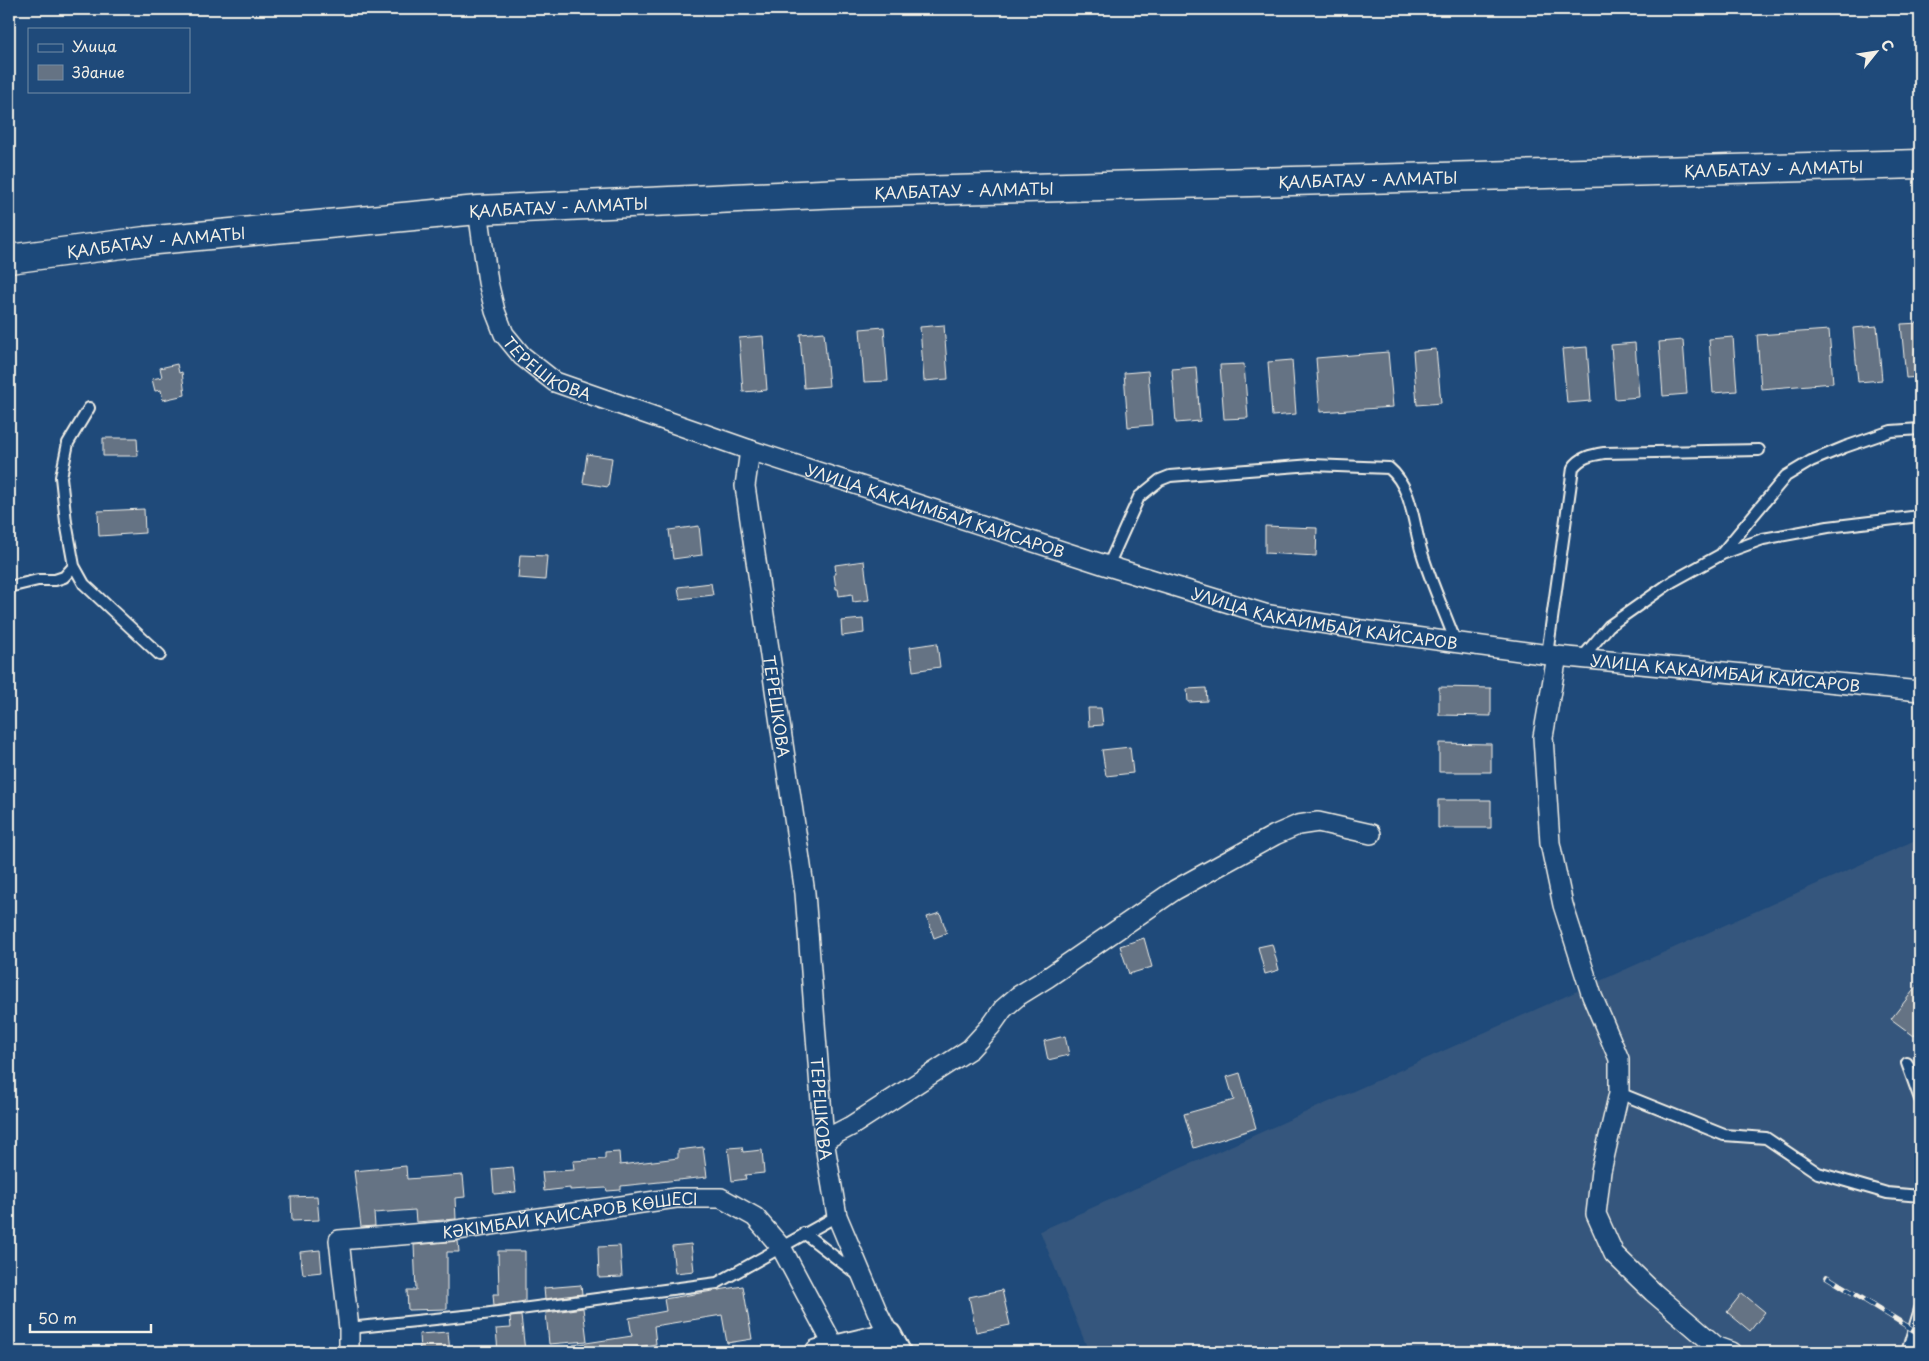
<svg xmlns="http://www.w3.org/2000/svg" width="1929" height="1361" font-family="'Playpen Sans',sans-serif">
<style>
.built{fill:#34567d}
.building{fill:#657384;stroke:#f4f1e8}
.lines{fill:none;stroke-linecap:round;stroke-linejoin:round}
.service-casing{stroke:#f4f1e8;stroke-width:14}
.minor-casing{stroke:#f4f1e8;stroke-width:22}
.tertiary-casing{stroke:#f4f1e8;stroke-width:28}
.trunk-casing{stroke:#f4f1e8;stroke-width:31}
.service{stroke:#1f4a7a;stroke-width:10}
.minor{stroke:#1f4a7a;stroke-width:19}
.tertiary{stroke:#1f4a7a;stroke-width:24}
.trunk{stroke:#1f4a7a;stroke-width:28}
.rail-casing{stroke:#f4f1e8;stroke-width:5.5}
.rail{stroke:#1f4a7a;stroke-width:4;stroke-dasharray:11;stroke-linecap:butt}
.labels{text-anchor:middle;dominant-baseline:central;stroke-width:4;stroke-linejoin:round;paint-order:stroke}
.street-label{font-size:16px;fill:#f4f1e8;stroke:#1f4a7a}
</style>
<rect width="100%" height="100%" fill="#1f4a7a"/>
<filter id="ink" filterUnits="userSpaceOnUse"><feTurbulence type="fractalNoise" baseFrequency=".02" numOctaves="2"/><feDisplacementMap in="SourceGraphic" scale="10" xChannelSelector="R" yChannelSelector="G"/><feConvolveMatrix kernelMatrix="1 2 1 2 8 2 1 2 1" color-interpolation-filters="sRGB"/></filter>
<g filter="url(#ink)">
<path class="built" d="M1920,838V1352H1089L1040,1231Z"/>
<path class="building" d="M1920,323V377L1906,378L1901,324Z
M944,325L948,379L924,381L920,327Z
M1877,326L1882,380L1858,382L1853,328Z
M884,327L888,381L864,382L860,329Z
M1829,330L1833,383L1761,389L1757,335Z
M824,332L829,386L804,388L800,334Z
M763,336L767,390L743,392L739,338Z
M1733,337L1737,391L1713,393L1709,339Z
M1683,340L1687,394L1663,396L1659,342Z
M1635,343L1639,397L1615,399L1611,345Z
M1587,347L1591,401L1567,403L1562,349Z
M1436,349L1441,403L1417,405L1413,351Z
M1388,352L1393,407L1320,412L1316,358Z
M1292,360L1296,414L1272,416L1268,362Z
M177,364L179,373L182,372L185,395L163,400L161,390L155,391L152,379L162,377L160,368Z
M1244,364L1248,418L1224,419L1220,365Z
M1196,367L1200,421L1176,423L1172,369Z
M1148,371L1152,425L1128,427L1124,373Z
M103,438H137L138,456H103Z
M587,454L612,458L608,487L583,483Z
M144,509L145,533L99,536L98,511Z
M699,526L702,555L673,559L669,530Z
M1265,526L1317,528L1316,556L1265,553Z
M520,555L547,556L545,580L518,578Z
M864,561L869,600L853,602L852,594L839,596L838,589H836L834,574H836L835,565Z
M711,583L713,595L680,599L678,587Z
M863,619L864,633L842,636L841,621Z
M937,643L940,667L913,671L910,647Z
M1439,687L1491,688V716L1439,715Z
M1206,688L1207,701L1188,702L1187,689Z
M1088,708H1101L1103,725L1089,726Z
M1439,743L1491,744V772H1439Z
M1130,747L1133,773L1106,776L1102,750Z
M1438,800H1491V828H1438Z
M940,913L947,933L934,938L927,917Z
M1144,938L1152,967L1129,974L1120,946Z
M1272,944L1279,970L1265,974L1258,947Z
M1920,982V1028L1914,1036L1891,1019Z
M1065,1036L1069,1055L1048,1060L1044,1041Z
M1240,1073L1256,1128L1194,1148L1184,1114L1234,1100L1227,1077Z
M703,1147L707,1177L621,1186V1190L607,1191L606,1188L570,1190V1188L544,1191L542,1172L574,1170L573,1161L605,1159V1153L619,1152L620,1165L678,1158V1150Z
M742,1147L743,1152L762,1150L764,1173L745,1175L746,1179L732,1181L728,1148Z
M406,1166L407,1179L463,1175L465,1197L455,1198L456,1219L416,1222L415,1210L374,1213L375,1226L361,1227L354,1171Z
M513,1167L516,1192L494,1194L492,1169Z
M317,1196L319,1220L292,1221L291,1197Z
M458,1241L459,1252H447V1309L408,1310L407,1290H416L414,1245Z
M691,1244L694,1271L675,1273L672,1246Z
M620,1246L622,1277L599,1278L598,1247Z
M320,1250L322,1272L303,1274L300,1252Z
M498,1251H525V1301L494,1306L493,1294H499Z
M581,1285L582,1294L545,1299L544,1288Z
M743,1286L752,1339L727,1343L722,1315L654,1326L656,1344L606,1352H574L573,1345L632,1336L629,1318L666,1311L664,1299Z
M1002,1290L1010,1325L976,1332L969,1297Z
M1742,1293L1765,1312L1750,1331L1727,1312Z
M583,1308L587,1341L549,1344L546,1313Z
M521,1316L525,1351L498,1352L496,1329L511,1328L510,1317Z
M448,1332L450,1352H420L419,1334Z"/>
<g class="lines">
<g class="service-casing">
<path id="service" d="M89,408L68,443L61,477L66,522L74,566L84,584L160,655
M1722,553L1786,476L1811,461L1845,447L1891,431L1920,429
M1108,566L1139,497L1160,480L1170,476L1312,465L1389,468C1413,488 1413,525 1422,553C1431,583 1445,613 1456,643
M9,587L38,580H55L64,577L74,566
M1547,655L1573,468C1580,457 1592,455 1604,453L1759,450
M1581,659L1609,626L1673,581L1722,554L1763,539L1828,527L1920,516
M1907,1063L1920,1099
M1619,1093L1724,1135L1766,1138L1818,1173L1887,1193L1920,1196
M804,1233L858,1275
M349,1328L483,1314L717,1283L837,1216
M1907,1352L1920,1309"/>
</g>
<g class="minor-casing">
<g id="minor">
<path id="s1" d="M478,210L488,282L495,311L504,334L522,356L555,382L750,450L1108,566L1265,614L1362,630L1557,656L1920,691"/>
<path id="s2" d="M750,450L745,486L805,893L824,1140L837,1216L877,1311L889,1335"/>
<path d="M1557,656L1543,737L1550,843L1563,905L1592,996L1619,1059V1093L1601,1171L1596,1214L1614,1254L1653,1292L1717,1347L1731,1352"/>
<path d="M824,1140L851,1126L970,1049L991,1026L1003,1009L1018,996L1047,978L1175,890L1275,835L1298,825L1318,822L1371,834"/>
<path id="s3" d="M349,1352V1328L339,1240L450,1231L676,1198H721L755,1217L781,1247L835,1348"/>
</g>
</g>
<g class="tertiary-casing">
<path id="tertiary" d="M818,1352L889,1335L898,1352"/>
</g>
<g class="trunk-casing">
<g id="trunk">
<path id="s4" d="M9,259L145,241L478,210L842,193L1920,164"/>
</g>
</g>
<use href="#service" class="service"/>
<use href="#minor" class="minor"/>
<use href="#tertiary" class="tertiary"/>
<use href="#trunk" class="trunk"/>
<g class="rail-casing">
<path id="rail" d="M1827,1277L1920,1334"/>
</g>
<use href="#rail" class="rail"/>
</g>
</g>
<g class="labels">
<g class="street-label">
<text stroke="none"><textPath href="#s4" startOffset="1768">ҚАЛБАТАУ - АЛМАТЫ</textPath></text>
<text stroke="none"><textPath href="#s4" startOffset="1362">ҚАЛБАТАУ - АЛМАТЫ</textPath></text>
<text stroke="none"><textPath href="#s4" startOffset="958">ҚАЛБАТАУ - АЛМАТЫ</textPath></text>
<text stroke="none"><textPath href="#s4" startOffset="552">ҚАЛБАТАУ - АЛМАТЫ</textPath></text>
<text stroke="none"><textPath href="#s4" startOffset="148">ҚАЛБАТАУ - АЛМАТЫ</textPath></text>
<text stroke="none"><textPath href="#s1" startOffset="184">ТЕРЕШКОВА</textPath></text>
<text stroke="none"><textPath href="#s1" startOffset="599">УЛИЦА КАКАИМБАЙ КАЙСАРОВ</textPath></text>
<text stroke="none"><textPath href="#s1" startOffset="1004">УЛИЦА КАКАИМБАЙ КАЙСАРОВ</textPath></text>
<text stroke="none"><textPath href="#s1" startOffset="1409">УЛИЦА КАКАИМБАЙ КАЙСАРОВ</textPath></text>
<text stroke="none"><textPath href="#s2" startOffset="259">ТЕРЕШКОВА</textPath></text>
<text stroke="none"><textPath href="#s2" startOffset="664">ТЕРЕШКОВА</textPath></text>
<text stroke="none"><textPath href="#s3" startOffset="345">КӘКІМБАЙ ҚАЙСАРОВ КӨШЕСІ</textPath></text>
</g>
</g>
<rect width="1929" height="1361" fill="none" stroke="#1f4a7a" stroke-width="30"/>
<rect x="15" y="15" width="1899" height="1331" fill="none" stroke="#f4f1e8" stroke-width="2" filter="url(#ink)"/>
<rect x="28" y="28" width="162" height="65" fill="#1f4a7a" stroke="#748da6"/>
<rect x="38" y="44" width="25" height="8" fill="#1f4a7a" stroke="#748da6"/>
<text x="72" y="52" font-size="15" fill="#f4f1e8">Улица</text>
<rect x="38" y="65" width="25" height="15" fill="#657384" stroke="#748da6"/>
<text x="72" y="78" font-size="15" fill="#f4f1e8">Здание</text>
<g transform="translate(1876 52) rotate(60)" stroke="#1f4a7a" stroke-width="4" paint-order="stroke">
<path d="M0-4L9 19L0 12L-9 19Z" fill="#f4f1e8"/>
<text y="-8" font-size="14" font-weight="bold" text-anchor="middle" fill="#f4f1e8">С</text>
</g>
<path d="M30 1324v8h121v-8" fill="none" stroke="#f4f1e8" stroke-width="2.5"/>
<text x="38" y="1324" font-size="15" fill="#f4f1e8" stroke="#1f4a7a" stroke-width="4" paint-order="stroke">50 m</text>
</svg>
